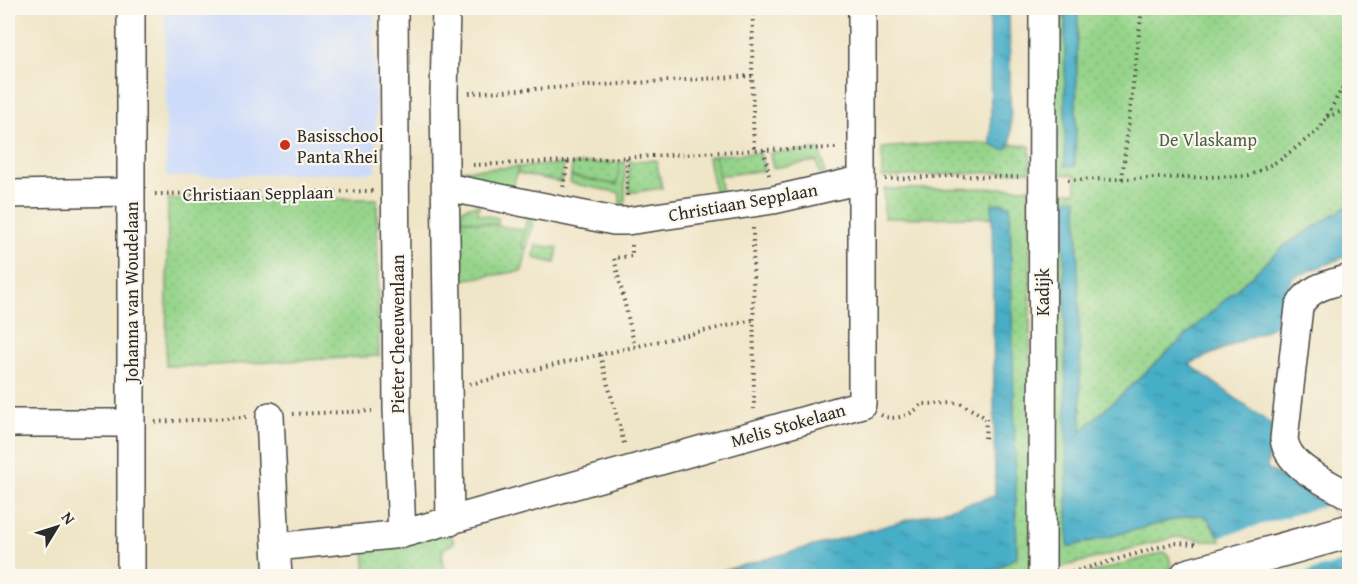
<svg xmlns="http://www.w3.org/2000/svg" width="1357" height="584" font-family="'Gentium Book Plus',serif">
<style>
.built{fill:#cddbfa}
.grass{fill:url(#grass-dots);stroke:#60805a;stroke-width:1.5}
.garden{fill:#95d48a;stroke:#60805a;stroke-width:1.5}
.water{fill:url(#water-ripples);stroke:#396c79;stroke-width:1.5}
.pier{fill:#efe5c7}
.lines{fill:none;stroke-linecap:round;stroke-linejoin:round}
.minor-casing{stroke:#484742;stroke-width:30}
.secondary-casing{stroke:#484742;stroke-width:36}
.path{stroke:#484742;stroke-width:4;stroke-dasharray:1.5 4.5;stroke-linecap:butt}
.minor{stroke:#fff;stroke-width:27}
.secondary{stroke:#fff;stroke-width:33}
.poi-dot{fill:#c8321e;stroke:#fbf7ec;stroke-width:2}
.labels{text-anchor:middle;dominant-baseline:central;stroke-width:4.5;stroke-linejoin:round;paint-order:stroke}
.poi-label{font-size:18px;fill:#2b2b2b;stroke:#fbf7ec;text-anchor:start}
.park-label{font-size:18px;fill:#4b5e48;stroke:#fbf7ec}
.street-label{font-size:18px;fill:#2b2b2b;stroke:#fbf7ec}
</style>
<defs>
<pattern id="grass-dots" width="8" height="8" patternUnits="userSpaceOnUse" patternTransform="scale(1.5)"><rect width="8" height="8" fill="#95d48a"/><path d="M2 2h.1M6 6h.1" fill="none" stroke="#81b677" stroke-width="1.8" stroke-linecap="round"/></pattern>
<pattern id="water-ripples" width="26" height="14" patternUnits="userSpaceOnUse" patternTransform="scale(1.5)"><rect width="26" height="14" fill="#47aec7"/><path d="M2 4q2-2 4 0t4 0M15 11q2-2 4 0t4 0" fill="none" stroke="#3b8ea2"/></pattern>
</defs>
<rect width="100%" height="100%" fill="#fbf7ec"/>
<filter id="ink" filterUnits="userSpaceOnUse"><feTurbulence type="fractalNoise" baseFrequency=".0167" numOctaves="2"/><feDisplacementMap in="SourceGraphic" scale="12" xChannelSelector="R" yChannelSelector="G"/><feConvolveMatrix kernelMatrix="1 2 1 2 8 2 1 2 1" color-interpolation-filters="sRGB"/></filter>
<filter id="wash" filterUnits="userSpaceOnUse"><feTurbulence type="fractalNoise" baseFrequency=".008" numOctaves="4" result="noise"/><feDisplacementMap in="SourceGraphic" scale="24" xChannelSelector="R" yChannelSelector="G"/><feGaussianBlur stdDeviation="1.35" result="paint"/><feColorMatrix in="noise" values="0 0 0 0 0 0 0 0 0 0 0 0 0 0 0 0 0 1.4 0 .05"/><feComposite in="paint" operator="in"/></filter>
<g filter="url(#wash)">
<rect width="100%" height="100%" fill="#efe5c7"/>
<path class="built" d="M165,8H375L376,172L166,177Z"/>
<path class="grass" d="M1052,8H1065V166L1075,165L1078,8H1350L1349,205L1284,246L1081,432L1077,199H1063L1068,547L1189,516L1203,515L1209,520L1222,541C1206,543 1192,537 1176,537L1054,569V192H1076V175L1058,174L1053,167Z
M942,143H987L1000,149H1006L1011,144L1030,146L1031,171L882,177V148Z
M760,153L764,170L718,176L715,155Z
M656,160L662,188L629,193V161Z
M620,162L617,185L571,176L572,164Z
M564,164L561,182L517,173L518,167Z
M1030,188V574L1027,576H967L996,569L1017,556L992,205V217L884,218V189Z
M168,199H377L379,356L198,366H166Z
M461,219L524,230L522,247L527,249L522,271L461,280Z
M536,245L558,248L555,263L534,258Z
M450,531L454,543L443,549L442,561L447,573L438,576H366L364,549Z
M1165,552L1169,556L1172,570L1148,576H1080Z"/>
<path class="garden" d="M820,150L825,174L820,175L816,161L773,168L770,153Z
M715,155L722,194L715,195L708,157Z
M620,162H625V209L620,208V193L570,183L571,176L617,185Z
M518,167L513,188L461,179V170Z
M479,205L478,214L498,218V225L461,219L462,209L470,206Z
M527,215L534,216L527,249L522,247Z"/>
<path class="water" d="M990,8H1009L1011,144L1006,149H1000L991,145Z
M1065,8H1078L1075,166H1065Z
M1077,198L1081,431L1284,246L1349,205V255L1292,278L1284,322L1189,364L1272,425L1267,468L1327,505L1349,532V576H1270L1222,541L1209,520L1203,515L1189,516L1068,547L1063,199Z
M1001,203L1010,205L1017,557L996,569L967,576H704L995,496L992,204Z"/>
<path class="pier" d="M1327,505L1349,532V560L1291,576H1265L1229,550L1219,537Z"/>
</g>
<g filter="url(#ink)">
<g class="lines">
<g class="minor-casing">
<path id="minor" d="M394,8L397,410L402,534
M446,8L444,95L450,522
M446,187L614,221H627L773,200L861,180
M8,194L131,192
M1350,278C1330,284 1308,287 1299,307L1284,439C1288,468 1327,482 1350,496
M270,416L276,547L402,534L862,404V8
M8,423H130
M276,547L278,576
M131,576V8
M1042,576L1043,8"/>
</g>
<g class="secondary-casing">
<path id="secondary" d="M1187,576L1350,531"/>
</g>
<path class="path" d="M753,8L752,76L754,150L839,148
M469,93L752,76
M1327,117L1350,108
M764,150L769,175
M627,158V196
M568,161L754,150
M473,165L568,161L563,188
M885,179L951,176L1018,177
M1122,179L1142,8
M1068,180L1249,176L1280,160L1320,129L1350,74
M155,194L373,191
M753,228L754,409
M632,245V256L614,258L635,347
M600,355L625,447
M470,384L753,320
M293,414L372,411
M881,415C895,422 912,415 922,404L960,403L986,418L985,441
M155,422L247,417
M1066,574L1173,543L1198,544"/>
<use href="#minor" class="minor"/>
<use href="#secondary" class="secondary"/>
</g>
</g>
<circle class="poi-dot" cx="285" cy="145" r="6"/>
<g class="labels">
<g class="poi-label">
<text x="297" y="135">Basisschool<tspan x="297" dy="21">Panta Rhei</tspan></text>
</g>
<g class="park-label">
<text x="1208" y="139">De Vlaskamp</text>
</g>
<g class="street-label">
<text transform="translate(258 193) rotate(-1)">Christiaan Sepplaan</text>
<text transform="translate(743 202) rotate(-10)">Christiaan Sepplaan</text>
<text transform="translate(131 292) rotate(-90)">Johanna van Woudelaan</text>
<text transform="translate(1042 292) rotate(-90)">Kadijk</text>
<text transform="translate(397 334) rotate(-90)">Pieter Cheeuwenlaan</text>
<text transform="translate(788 425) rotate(-16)">Melis Stokelaan</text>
</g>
</g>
<rect width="1357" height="584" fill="none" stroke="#fbf7ec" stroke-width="30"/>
<g transform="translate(57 527) rotate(52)" stroke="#fbf7ec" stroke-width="4.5" paint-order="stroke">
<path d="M0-4.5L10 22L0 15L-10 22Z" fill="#2b2b2b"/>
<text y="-9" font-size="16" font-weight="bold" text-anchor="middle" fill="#2b2b2b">N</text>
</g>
</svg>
